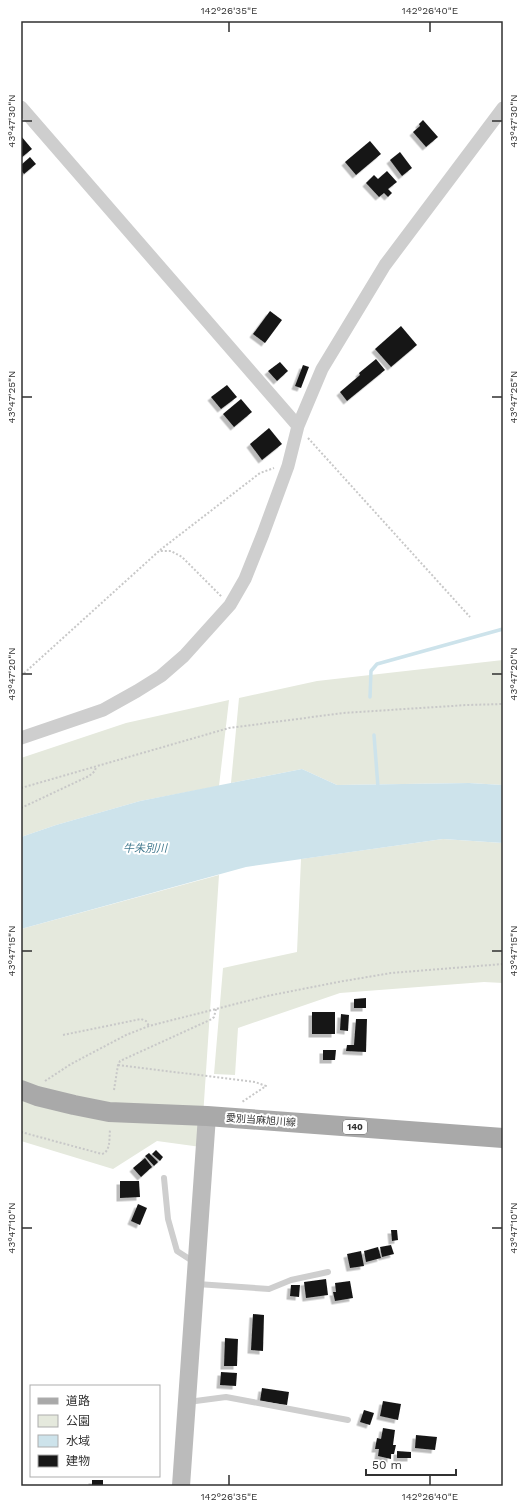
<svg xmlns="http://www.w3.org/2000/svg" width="524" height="1507" font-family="'Work Sans','Noto Sans JP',sans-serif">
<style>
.green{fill:#e5e9dd}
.water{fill:#cde3eb}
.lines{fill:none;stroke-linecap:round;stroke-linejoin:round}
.stream{stroke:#cde3eb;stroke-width:3.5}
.building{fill:#181818;filter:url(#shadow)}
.path{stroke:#c8c8c8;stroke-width:2;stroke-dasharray:2 2;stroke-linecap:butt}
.lane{stroke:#cecece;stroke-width:6}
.street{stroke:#cecece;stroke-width:13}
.secondary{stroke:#bbb;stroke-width:18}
.primary{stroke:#a9a9a9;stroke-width:20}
.ticks{fill:none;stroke:#313131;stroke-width:1.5}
.labels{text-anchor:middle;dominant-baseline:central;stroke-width:4;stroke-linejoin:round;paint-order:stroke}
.shield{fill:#fff;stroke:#6f6f6f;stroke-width:1}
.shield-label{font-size:9px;font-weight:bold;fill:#313131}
.street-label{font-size:10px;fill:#313131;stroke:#fff}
.water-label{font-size:11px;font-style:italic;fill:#437a8f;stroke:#fff}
.neatline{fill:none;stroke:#313131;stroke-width:1.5}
.ticks-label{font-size:10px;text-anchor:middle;fill:#313131}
</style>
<defs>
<filter id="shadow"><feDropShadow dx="-3.5" dy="3.5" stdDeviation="0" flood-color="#0004"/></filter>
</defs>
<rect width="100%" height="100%" fill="#fff"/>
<path class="green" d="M503,660V785L469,783L337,785L302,769L231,783L239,698L317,681Z
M229,700L219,786L140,801L56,825L21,837V758L126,723Z
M443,839L503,843V983L484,982L340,993L238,1028L235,1075L214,1074L223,968L297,952L301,859Z
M219,875L201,1147L157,1141L113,1169L21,1141V929Z"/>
<path class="water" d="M302,769L337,785L469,783L503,785V843L443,839L246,867L21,929V837L56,825L140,801Z"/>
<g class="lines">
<path class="stream" d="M370,697L371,671L377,664L503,629
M374,735L378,787"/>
</g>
<path class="building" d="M423,120L438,137L426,147L413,132L420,126L419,124Z
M21,136L32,149L21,158Z
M370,141L381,154L356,175L345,162Z
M400,152L412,168L402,176L390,160Z
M30,157L36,164L24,174L21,170V165Z
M387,171L397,182L388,189L392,193L388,197L384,193L379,197L366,183L374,175L378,179Z
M270,311L282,320L265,343L253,334Z
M401,326L417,345L391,367L375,349Z
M376,359L385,370L347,401L340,392L360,375L359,373Z
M280,362L288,371L277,381L268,371Z
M303,365L309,367L301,388L295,386Z
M227,385L237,397L221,409L211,397Z
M241,399L252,412L234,427L223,414Z
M269,428L282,444L262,460L250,444Z
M366,998V1008H354V999Z
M312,1012H335V1034H312Z
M341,1014L349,1015L348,1031L340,1030Z
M356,1019H367L366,1052L346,1051L347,1045H354Z
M323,1050H336L335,1060H323Z
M156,1150L163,1157L160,1161L152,1154Z
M149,1153L158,1162L154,1166L145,1156Z
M145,1158L152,1167L141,1177L133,1168Z
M120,1181H139L140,1197L120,1198Z
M138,1204L147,1208L140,1225L131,1221Z
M391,1230H397L398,1240L392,1241Z
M391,1245L394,1254L382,1257L380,1247Z
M378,1247L381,1258L366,1262L364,1251Z
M361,1251L364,1266L350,1268L347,1254Z
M326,1279L328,1295L306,1298L304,1282Z
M350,1281L353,1298L335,1301L333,1292H336L335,1283Z
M291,1285H300L299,1297L290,1296Z
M253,1314L264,1315L263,1351L251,1350Z
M225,1338L238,1339L237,1366H224Z
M221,1372L237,1373L236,1386L220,1385Z
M262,1388L289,1392L287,1405L260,1401Z
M383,1401L401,1404L398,1420L380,1416Z
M364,1410L374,1413L370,1425L360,1422Z
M383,1428L395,1430L393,1445H396L394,1454H391V1459L378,1456L379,1449H375L377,1438L381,1439Z
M416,1435L437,1437L435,1450L415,1448Z
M397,1451L411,1452V1458H397Z
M92,1480H103V1486H92Z"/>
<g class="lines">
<path class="path" d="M308,438L470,617
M160,550L260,473L274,468
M21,676L159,551H171L182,557L222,597
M21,788L229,728L343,713L467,705L503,704
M21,808L89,776L95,771L96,766
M63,1035L141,1019L146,1021L149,1026
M118,1065L255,1082L266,1086L242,1102
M45,1081L71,1064L126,1035L149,1026L267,996L338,982L391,973L503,964
M114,1090L118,1065L120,1061L212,1019L214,1017L216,1009
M21,1132L102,1154C111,1151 109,1138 110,1130"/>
<path class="lane" d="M164,1178L168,1219L177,1251L194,1262
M197,1284L269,1289L291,1280L328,1272
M188,1402L226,1397L348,1420"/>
<path class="street" d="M21,107L298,426
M21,738L103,710L137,691L161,676L184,656L230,605L245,579L263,534L288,466L298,426L322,369L385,265L503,108"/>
<path class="secondary" d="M181,1486L207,1116"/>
<path class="primary" d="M21,1090L37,1096L74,1105L109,1112L207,1116L503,1138"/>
</g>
<path class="ticks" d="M229,22V32M430,22V32M22,121H32M492,121H502M22,397H32M492,397H502M22,674H32M492,674H502M22,951H32M492,951H502M22,1228H32M492,1228H502M229,1475V1485M430,1475V1485"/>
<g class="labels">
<rect class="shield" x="343" y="1120" width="24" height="14" rx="3"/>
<g class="shield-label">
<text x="355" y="1127">140</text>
</g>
<g class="street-label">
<text transform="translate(261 1120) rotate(4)">愛別当麻旭川線</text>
</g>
<g class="water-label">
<text x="145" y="848">牛朱別川</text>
</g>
</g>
<rect width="524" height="1507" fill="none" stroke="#ffffff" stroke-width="44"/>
<rect x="30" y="1385" width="130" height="92" fill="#ffffff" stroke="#adadad"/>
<rect x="38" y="1398" width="20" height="6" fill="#a9a9a9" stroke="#adadad"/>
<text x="66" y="1405" font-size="12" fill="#313131">道路</text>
<rect x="38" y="1415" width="20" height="12" fill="#e5e9dd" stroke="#adadad"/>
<text x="66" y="1425" font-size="12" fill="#313131">公園</text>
<rect x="38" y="1435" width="20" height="12" fill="#cde3eb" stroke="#adadad"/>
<text x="66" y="1445" font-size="12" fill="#313131">水域</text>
<rect x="38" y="1455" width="20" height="12" fill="#181818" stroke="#adadad"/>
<text x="66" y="1465" font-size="12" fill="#313131">建物</text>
<path d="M366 1469v6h90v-6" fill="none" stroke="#313131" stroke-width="2"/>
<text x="372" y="1469" font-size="12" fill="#313131" stroke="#ffffff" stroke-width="3" paint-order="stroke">50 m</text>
<rect x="22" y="22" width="480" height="1463" class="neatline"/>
<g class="ticks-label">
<text x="229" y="14">142°26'35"E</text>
<text x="430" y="14">142°26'40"E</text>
<text transform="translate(11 121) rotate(-90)" y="4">43°47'30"N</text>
<text transform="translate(513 121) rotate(-90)" y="4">43°47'30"N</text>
<text transform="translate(11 397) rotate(-90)" y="4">43°47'25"N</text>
<text transform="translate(513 397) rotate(-90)" y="4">43°47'25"N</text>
<text transform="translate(11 674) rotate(-90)" y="4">43°47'20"N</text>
<text transform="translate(513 674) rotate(-90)" y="4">43°47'20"N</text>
<text transform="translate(11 951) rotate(-90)" y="4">43°47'15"N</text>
<text transform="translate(513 951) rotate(-90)" y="4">43°47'15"N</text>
<text transform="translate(11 1228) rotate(-90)" y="4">43°47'10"N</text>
<text transform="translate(513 1228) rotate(-90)" y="4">43°47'10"N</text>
<text x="229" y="1500">142°26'35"E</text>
<text x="430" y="1500">142°26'40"E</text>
</g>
</svg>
